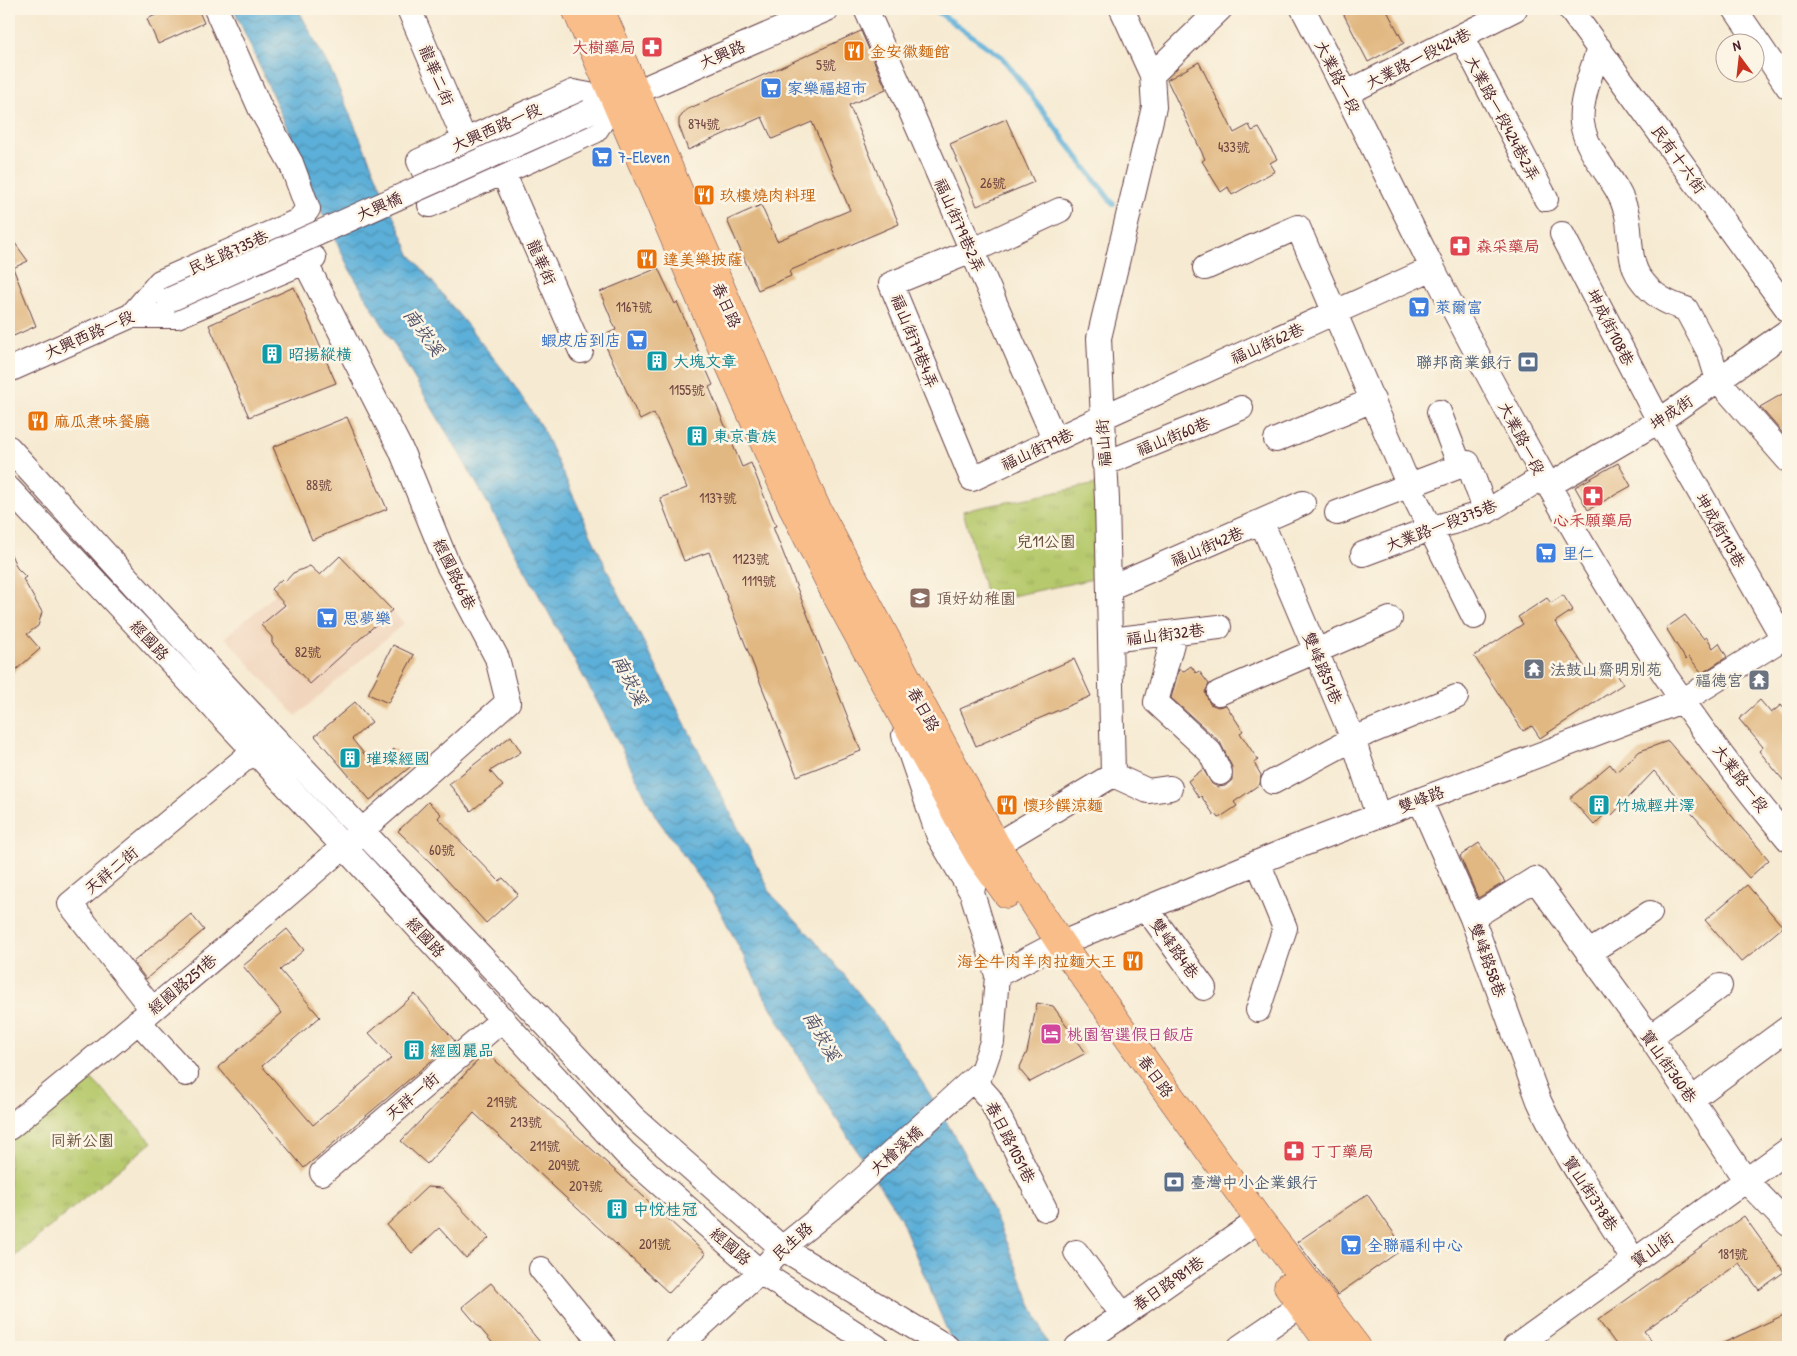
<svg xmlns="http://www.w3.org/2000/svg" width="1797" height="1356" font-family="'Patrick Hand','LXGW WenKai TC',sans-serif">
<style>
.built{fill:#f1d5bd}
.park{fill:url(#park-tufts);stroke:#80744c}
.water{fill:url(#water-waves);stroke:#536782}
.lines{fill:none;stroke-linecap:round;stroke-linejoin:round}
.stream{stroke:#5cafd8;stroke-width:5.5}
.building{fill:#e1b882}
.minor-casing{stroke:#643d44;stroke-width:26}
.major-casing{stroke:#643d44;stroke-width:29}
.minor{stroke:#fff;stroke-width:24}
.major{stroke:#f9bd89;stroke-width:28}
.minor-bridge-casing{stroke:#643d44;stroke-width:26;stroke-linecap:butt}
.minor-bridge{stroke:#fff;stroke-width:24}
.labels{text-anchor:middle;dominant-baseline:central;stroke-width:5;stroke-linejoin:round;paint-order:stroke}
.number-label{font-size:14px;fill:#704541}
.health-label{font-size:16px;fill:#be3a42;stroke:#fcf5e5;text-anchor:start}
.food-label{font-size:16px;fill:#c56008;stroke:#fcf5e5;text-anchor:start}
.street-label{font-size:16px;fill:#4a1f2b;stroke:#fcf5e5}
.shop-label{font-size:16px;fill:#366cbe;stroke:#fcf5e5;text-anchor:start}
.culture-label{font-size:16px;fill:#0d838f;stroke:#fcf5e5;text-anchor:start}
.service-label{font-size:16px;fill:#4e5e75;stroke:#fcf5e5;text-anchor:end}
.park-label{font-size:16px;fill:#6a523e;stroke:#fcf5e5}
.education-label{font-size:16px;fill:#785e54;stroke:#fcf5e5;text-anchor:start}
.worship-label{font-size:16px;fill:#5b616d;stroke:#fcf5e5;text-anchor:start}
.hotel-label{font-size:16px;fill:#b23c85;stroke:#fcf5e5;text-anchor:start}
.water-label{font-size:18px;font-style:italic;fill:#505168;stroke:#fcf5e5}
</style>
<defs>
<pattern id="park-tufts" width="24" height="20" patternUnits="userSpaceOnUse" patternTransform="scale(1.25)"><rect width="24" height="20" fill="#b6c96c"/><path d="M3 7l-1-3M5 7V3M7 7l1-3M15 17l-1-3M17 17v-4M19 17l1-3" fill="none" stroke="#9eac5e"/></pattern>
<pattern id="water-waves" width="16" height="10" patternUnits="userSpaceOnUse" patternTransform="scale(1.25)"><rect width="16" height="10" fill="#5cafd8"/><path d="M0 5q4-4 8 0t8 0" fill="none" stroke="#4e8eaf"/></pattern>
</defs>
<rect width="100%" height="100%" fill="#fcf5e5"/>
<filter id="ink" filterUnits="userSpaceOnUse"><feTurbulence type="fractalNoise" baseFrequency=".02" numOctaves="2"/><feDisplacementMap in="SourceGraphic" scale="10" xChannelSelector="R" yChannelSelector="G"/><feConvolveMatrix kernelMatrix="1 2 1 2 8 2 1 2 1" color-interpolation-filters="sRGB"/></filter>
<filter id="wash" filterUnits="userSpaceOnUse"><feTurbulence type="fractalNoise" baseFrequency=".0096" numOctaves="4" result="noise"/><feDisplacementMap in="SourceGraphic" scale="20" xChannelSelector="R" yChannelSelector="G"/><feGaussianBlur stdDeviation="1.12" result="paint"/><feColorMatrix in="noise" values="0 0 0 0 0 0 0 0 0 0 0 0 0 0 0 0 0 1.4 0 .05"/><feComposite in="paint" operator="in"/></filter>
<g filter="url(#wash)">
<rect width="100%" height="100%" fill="#f6ead2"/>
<path class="built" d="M340,556L404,623L296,716L225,637L275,595L271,589L282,579L310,566L320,575Z"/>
<path class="park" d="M1097,484L1098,578L988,601L963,511Z
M87,1074L152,1142L9,1261V1142Z"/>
<path class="water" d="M234,9H298L332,73L410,254L508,376L542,428L610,576L772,895C855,979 927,1077 979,1183C1006,1236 1026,1293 1049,1347H954L900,1217L821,1095L761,990L712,895L656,817L606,718L546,608L473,477L350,270L317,202L285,123Z"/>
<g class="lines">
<path class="stream" d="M934,9L1002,57L1113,204"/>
</g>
<g id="blocks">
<path class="building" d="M169,9H198L204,23L158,44L147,19Z
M1341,9H1386L1404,43L1368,62Z
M861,31L886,89L849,105L899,224L789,271L791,276L758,290L727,220L761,205L777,241L850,210L812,122L772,139L762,117L688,150L679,126V119L686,110Z
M1199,62L1234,133L1249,125L1252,131L1259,128L1277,159L1270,163L1275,171L1232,195L1228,187L1221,192L1202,161L1205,159L1167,80Z
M1006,119L1034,182L977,206L950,144Z
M9,235L28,261L13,268L36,326L9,338Z
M658,268L675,304L677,302L713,385L709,387L742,467L751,463L776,526L773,527L861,751L797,776L709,552L684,561L660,498L687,488L654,413L640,420L601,336L616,330L600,292Z
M294,287L336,383L249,417L209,325Z
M1784,393L1788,400V435L1786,437L1760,407Z
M347,417L387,509L312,540L273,447Z
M1618,463L1631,486L1588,510L1575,487Z
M9,550L17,568L26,577L23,579L42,612L38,626L27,634L40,649L9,676Z
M340,556L392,610L310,684L272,643V637L261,625L285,605L271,589L282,579L285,582L293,573L310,566L320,575Z
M1563,595L1573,610L1555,622L1590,675L1609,662L1623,684L1540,738L1532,726L1523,731L1474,656L1523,624L1518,617L1547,598L1551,603Z
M1685,615L1704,639L1707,637L1713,648L1719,643L1727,657L1702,673L1689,657L1686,660L1666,628Z
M393,645L414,655L388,703L368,694Z
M1074,659L1091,696L976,746L960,709Z
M1191,666L1196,673L1199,671L1209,684L1205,692L1210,704L1218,707L1226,705L1243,731L1240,733L1258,760L1254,763L1261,775L1260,784L1234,802L1237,806L1219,818L1216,814L1214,815L1201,796L1199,798L1188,781L1203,769L1212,784L1218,787L1225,786L1232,780V767L1220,742L1171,698L1179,669L1184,671Z
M1760,700L1771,713L1781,705L1788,713V786L1759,751L1763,747L1739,719Z
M355,702L372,722L352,739L374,766L394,749L410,767L370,800L315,736Z
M511,736L521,752L490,771L503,786L471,811L449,784Z
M1668,741L1769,860L1749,878L1654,771L1611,816L1607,812L1594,825L1570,798L1610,764L1616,772L1640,751Z
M428,802L441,814L438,818L499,881L503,878L518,894L486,923L437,869L398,831Z
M1479,843L1505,882L1478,898L1460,856Z
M1747,885L1783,927L1741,962L1705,920Z
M191,914L204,930L146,979L133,962Z
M287,929L304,950L280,970L320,1017L262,1066L313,1125L392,1058L369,1033L415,994L455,1041L304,1168L218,1067L282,1013L243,966Z
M1037,1003L1053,1006L1086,1053L1030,1082L1019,1069L1027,1052Z
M486,1052L706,1254L669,1293L474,1113L427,1164L401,1141Z
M427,1187L442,1188L489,1238L466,1258L439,1228L412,1253L387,1225Z
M1367,1194L1404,1248L1337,1295L1297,1242Z
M1744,1216L1784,1272L1759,1290L1739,1263L1644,1331L1656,1347H1618L1598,1320Z
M491,1283L544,1347H496L462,1307Z
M1788,1313V1347H1715L1745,1333Z"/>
</g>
</g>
<g filter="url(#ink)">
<use href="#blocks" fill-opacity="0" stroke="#643d44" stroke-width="1"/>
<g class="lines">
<g class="minor-casing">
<path id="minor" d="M216,9L260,108L291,163L308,209L298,221L160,282L131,316H177L314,258
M409,9L465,141
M866,9L1055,440
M1303,9C1348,95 1389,182 1433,269C1535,468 1643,667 1788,839
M1570,9L1788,310
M1735,9L1788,87
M1461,36L1546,199
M1599,48C1593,68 1579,102 1582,123C1587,157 1617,178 1626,211C1632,231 1627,260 1640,278C1652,295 1666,303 1686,309L1710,354L1718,380L1788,460
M1152,75L1220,9
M1347,93L1515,9
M620,99L827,9
M503,172L581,351
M430,205L595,131L616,100L573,92L419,161L438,201
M1060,210L972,251L891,284L972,479L1101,418L1433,268
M1562,234L1659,421L1783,638
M1205,268L1298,227L1409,486L1474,617
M9,370L144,310
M1439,412L1460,466L1468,463L1486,512
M1276,440L1373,400
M9,448L233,694L634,1118L782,1248L947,1347
M1104,464L1241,408
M1548,486L1659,421L1788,331
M9,489L344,847L625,1153L760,1272L877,1347
M1337,513L1460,466
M1262,523L1353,739L1378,816
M1363,554L1430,529L1486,512L1543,477
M1109,588L1303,503
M1175,632L1156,702L1210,752L1220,773
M1110,640L1219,627
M1219,693L1390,619
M904,735L939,837L972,893
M1113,775L1148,791L1170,788
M1273,782L1353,739L1456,697
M1420,800L1472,918L1539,1101C1565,1158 1602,1208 1634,1261
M1258,862L1285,928L1258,1010
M1146,908L1204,988
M1472,918L1535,879L1650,1037L1746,1181L1788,1224
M1588,953L1650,913
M997,975L1045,950L1285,851L1684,700L1788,635
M152,1009L70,904L254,751
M138,1021L186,1074
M1650,1037L1720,986
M973,1080L990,1099L1045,1209
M1692,1099L1788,1028
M9,1128C179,990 345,847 508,702L497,658L447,563L401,450L305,262
M322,1173L503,1019
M1076,1252L1123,1315
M541,1269L605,1347
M678,1347L760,1272L782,1248L830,1209L982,1071L992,1042L997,975L972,893L979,855L1113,775L1107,500L1099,338L1154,107L1152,75L1122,9
M1077,1347L1259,1220
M1240,1347L1316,1295
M1515,1347L1788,1150"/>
</g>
<g class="major-casing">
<path id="major" d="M576,9L707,314L795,512L834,591L979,855L1007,894
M600,9L815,505L996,845L1061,944L1259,1220L1357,1347
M1288,1287L1332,1347"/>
</g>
<use href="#minor" class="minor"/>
<use href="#major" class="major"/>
<g class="minor-bridge-casing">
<path id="minor-bridge" d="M169,300L589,112"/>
</g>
<use href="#minor-bridge" class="minor-bridge"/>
</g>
</g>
<defs>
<g id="pharmacy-square" transform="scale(1.125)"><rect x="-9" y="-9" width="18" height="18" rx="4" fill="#e0444e" stroke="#fcf5e5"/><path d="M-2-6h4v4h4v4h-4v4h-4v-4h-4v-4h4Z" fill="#fff"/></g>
<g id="restaurant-square" transform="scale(1.125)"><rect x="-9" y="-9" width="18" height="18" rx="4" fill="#e8710a" stroke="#fcf5e5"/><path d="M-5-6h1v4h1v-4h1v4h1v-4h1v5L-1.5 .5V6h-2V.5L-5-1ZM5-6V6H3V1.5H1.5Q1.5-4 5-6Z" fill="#fff"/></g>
<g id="supermarket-square" transform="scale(1.125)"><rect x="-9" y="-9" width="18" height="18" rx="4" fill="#3f7fe0" stroke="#fcf5e5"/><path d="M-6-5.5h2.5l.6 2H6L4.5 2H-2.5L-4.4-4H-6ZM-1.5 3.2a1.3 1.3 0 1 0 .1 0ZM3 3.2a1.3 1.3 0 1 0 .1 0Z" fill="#fff"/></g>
<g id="building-square" transform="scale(1.125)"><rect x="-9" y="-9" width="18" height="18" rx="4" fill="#0f9aa8" stroke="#fcf5e5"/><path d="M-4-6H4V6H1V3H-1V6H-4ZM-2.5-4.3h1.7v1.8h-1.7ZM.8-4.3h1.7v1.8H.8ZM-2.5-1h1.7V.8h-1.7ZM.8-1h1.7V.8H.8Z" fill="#fff"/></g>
<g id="bank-square" transform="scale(1.125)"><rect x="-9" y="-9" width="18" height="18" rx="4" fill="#5c6f8a" stroke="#fcf5e5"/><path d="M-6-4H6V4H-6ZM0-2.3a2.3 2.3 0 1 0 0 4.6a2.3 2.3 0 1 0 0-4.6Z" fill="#fff"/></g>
<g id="school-square" transform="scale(1.125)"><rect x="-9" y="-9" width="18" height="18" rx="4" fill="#8d6e63" stroke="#fcf5e5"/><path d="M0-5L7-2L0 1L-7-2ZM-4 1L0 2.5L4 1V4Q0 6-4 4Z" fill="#fff"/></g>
<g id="temple-square" transform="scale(1.125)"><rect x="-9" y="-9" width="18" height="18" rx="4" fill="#6b7280" stroke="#fcf5e5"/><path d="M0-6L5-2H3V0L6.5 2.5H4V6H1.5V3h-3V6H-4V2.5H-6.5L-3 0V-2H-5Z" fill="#fff"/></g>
<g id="hotel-square" transform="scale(1.125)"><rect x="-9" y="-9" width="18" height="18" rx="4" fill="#d1479c" stroke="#fcf5e5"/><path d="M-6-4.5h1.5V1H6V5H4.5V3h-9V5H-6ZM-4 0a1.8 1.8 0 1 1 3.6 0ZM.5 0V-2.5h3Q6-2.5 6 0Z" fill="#fff"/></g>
</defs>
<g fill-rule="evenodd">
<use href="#pharmacy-square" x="652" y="47"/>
<use href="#restaurant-square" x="854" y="51"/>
<use href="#supermarket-square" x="771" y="88"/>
<use href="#supermarket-square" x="602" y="157"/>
<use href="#restaurant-square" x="704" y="195"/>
<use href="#pharmacy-square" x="1460" y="246"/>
<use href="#restaurant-square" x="647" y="259"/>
<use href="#supermarket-square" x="1419" y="307"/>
<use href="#supermarket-square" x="637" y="340"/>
<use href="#building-square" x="272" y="354"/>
<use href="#building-square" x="657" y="361"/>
<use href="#bank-square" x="1528" y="362"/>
<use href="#restaurant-square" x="38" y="421"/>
<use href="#building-square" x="697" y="436"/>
<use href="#pharmacy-square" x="1593" y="496"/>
<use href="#supermarket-square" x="1546" y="553"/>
<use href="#school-square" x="920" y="598"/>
<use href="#supermarket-square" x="327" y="618"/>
<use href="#temple-square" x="1534" y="669"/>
<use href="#temple-square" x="1759" y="680"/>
<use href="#building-square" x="350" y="758"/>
<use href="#restaurant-square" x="1007" y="805"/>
<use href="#building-square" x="1599" y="805"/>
<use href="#restaurant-square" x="1133" y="961"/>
<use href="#hotel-square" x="1051" y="1034"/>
<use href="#building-square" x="414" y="1050"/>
<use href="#pharmacy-square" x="1294" y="1151"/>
<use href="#bank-square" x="1174" y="1182"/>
<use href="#building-square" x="617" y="1209"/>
<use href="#supermarket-square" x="1351" y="1245"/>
</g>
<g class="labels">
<g class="number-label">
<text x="826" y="64">5號</text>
<text x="704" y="123">874號</text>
<text x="1234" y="146">433號</text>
<text x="993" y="182">26號</text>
<text x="634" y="306">1167號</text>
<text x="687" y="389">1155號</text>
<text x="319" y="484">88號</text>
<text x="718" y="497">1137號</text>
<text x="751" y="558">1123號</text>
<text x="759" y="580">1119號</text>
<text x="308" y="651">82號</text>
<text x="442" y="849">60號</text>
<text x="502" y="1101">219號</text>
<text x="526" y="1121">213號</text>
<text x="545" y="1145">211號</text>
<text x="564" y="1164">209號</text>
<text x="586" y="1185">207號</text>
<text x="655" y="1243">201號</text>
<text x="1733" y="1253">181號</text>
</g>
<g class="health-label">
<text x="636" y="47" text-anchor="end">大樹藥局</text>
<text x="1476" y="246">森采藥局</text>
<text x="1593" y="520" text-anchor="middle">心禾願藥局</text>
<text x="1310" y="1151">丁丁藥局</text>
</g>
<g class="food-label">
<text x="870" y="51">金安徽麵館</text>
<text x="720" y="195">玖樓燒肉料理</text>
<text x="663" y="259">達美樂披薩</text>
<text x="54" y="421">麻瓜煮味餐廳</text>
<text x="1023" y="805">懷珍饌涼麵</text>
<text x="1117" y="961" text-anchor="end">海全牛肉羊肉拉麵大王</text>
</g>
<g class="street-label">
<text transform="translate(722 54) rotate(-23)">大興路</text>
<text transform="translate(1418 58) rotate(-27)">大業路一段424巷</text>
<text transform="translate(437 75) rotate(67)">龍華二街</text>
<text transform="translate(1338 77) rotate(63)">大業路一段</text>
<text transform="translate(1503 118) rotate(62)">大業路一段424巷2弄</text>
<text transform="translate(496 127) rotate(-24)">大興西路一段</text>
<text transform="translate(1679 159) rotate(54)">民有十六街</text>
<text transform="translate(379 206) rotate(-24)">大興橋</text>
<text transform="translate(960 225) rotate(66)">福山街79巷2弄</text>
<text transform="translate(228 252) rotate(-24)">民生路735巷</text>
<text transform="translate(542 262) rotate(66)">龍華街</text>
<text transform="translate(727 305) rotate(66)">春日路</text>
<text transform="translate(1611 327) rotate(63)">坤成街108巷</text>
<text transform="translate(89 334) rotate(-24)">大興西路一段</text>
<text transform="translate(915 341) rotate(68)">福山街79巷4弄</text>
<text transform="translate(1267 343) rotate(-24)">福山街62巷</text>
<text transform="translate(1671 412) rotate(-34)">坤成街</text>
<text transform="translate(1173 436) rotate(-22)">福山街60巷</text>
<text transform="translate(1522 438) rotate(62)">大業路一段</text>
<text transform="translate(1103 443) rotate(-94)">福山街</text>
<text transform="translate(1037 449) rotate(-25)">福山街79巷</text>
<text transform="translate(1441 525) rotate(-21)">大業路一段375巷</text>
<text transform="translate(1721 530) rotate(60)">坤成街113巷</text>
<text transform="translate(1207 546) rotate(-23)">福山街42巷</text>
<text transform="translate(455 574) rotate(64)">經國路66巷</text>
<text transform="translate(1165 634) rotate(-7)">福山街32巷</text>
<text transform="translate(150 640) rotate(47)">經國路</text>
<text transform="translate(1323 668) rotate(67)">雙峰路51巷</text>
<text transform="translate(924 709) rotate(61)">春日路</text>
<text transform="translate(1741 778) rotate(53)">大業路一段</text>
<text transform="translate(1421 799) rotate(-21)">雙峰路</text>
<text transform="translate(111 870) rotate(-40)">天祥二街</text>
<text transform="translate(426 937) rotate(47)">經國路</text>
<text transform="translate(1175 948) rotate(54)">雙峰路4巷</text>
<text transform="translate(1488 960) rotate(70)">雙峰路58巷</text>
<text transform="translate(182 984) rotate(-40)">經國路251巷</text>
<text transform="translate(1669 1066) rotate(55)">寶山街360巷</text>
<text transform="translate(1156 1076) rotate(54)">春日路</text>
<text transform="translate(412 1096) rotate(-40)">天祥一街</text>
<text transform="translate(1011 1142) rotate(63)">春日路1051巷</text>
<text transform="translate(896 1150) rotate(-42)">大檜溪橋</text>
<text transform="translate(1591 1193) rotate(57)">寶山街378巷</text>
<text transform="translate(792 1241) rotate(-42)">民生路</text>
<text transform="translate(731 1246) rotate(41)">經國路</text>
<text transform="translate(1652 1249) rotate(-36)">寶山街</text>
<text transform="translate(1168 1283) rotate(-35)">春日路981巷</text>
</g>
<g class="shop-label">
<text x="787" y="88">家樂福超市</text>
<text x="618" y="157">7-Eleven</text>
<text x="1435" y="307">萊爾富</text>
<text x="621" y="340" text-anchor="end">蝦皮店到店</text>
<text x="1562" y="553">里仁</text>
<text x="343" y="618">思夢樂</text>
<text x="1367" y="1245">全聯福利中心</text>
</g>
<g class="culture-label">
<text x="288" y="354">昭揚縱橫</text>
<text x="673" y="361">大塊文章</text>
<text x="713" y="436">東京貴族</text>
<text x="366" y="758">璀璨經國</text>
<text x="1615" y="805">竹城輕井澤</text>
<text x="430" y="1050">經國麗品</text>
<text x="633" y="1209">中悅桂冠</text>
</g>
<g class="service-label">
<text x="1512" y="362">聯邦商業銀行</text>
<text x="1190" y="1182" text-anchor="start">臺灣中小企業銀行</text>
</g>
<g class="park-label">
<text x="1046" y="541">兒11公園</text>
<text x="82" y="1140">同新公園</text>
</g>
<g class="education-label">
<text x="936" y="598">頂好幼稚園</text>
</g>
<g class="worship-label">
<text x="1550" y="669">法鼓山齋明別苑</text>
<text x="1743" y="680" text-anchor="end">福德宮</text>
</g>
<g class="hotel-label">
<text x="1067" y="1034">桃園智選假日飯店</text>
</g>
<g class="water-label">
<text transform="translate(424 332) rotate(54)">南崁溪</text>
<text transform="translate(630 680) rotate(63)">南崁溪</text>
<text transform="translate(822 1036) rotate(60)">南崁溪</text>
</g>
</g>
<rect width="1797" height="1356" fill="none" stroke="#fcf5e5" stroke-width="30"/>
<g transform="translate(1740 58) rotate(345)"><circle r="24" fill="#fcf5e5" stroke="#b59f9b"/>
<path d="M0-4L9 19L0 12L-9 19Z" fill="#c8321e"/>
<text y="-8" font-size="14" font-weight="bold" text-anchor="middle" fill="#4a1f2b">N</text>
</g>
</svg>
